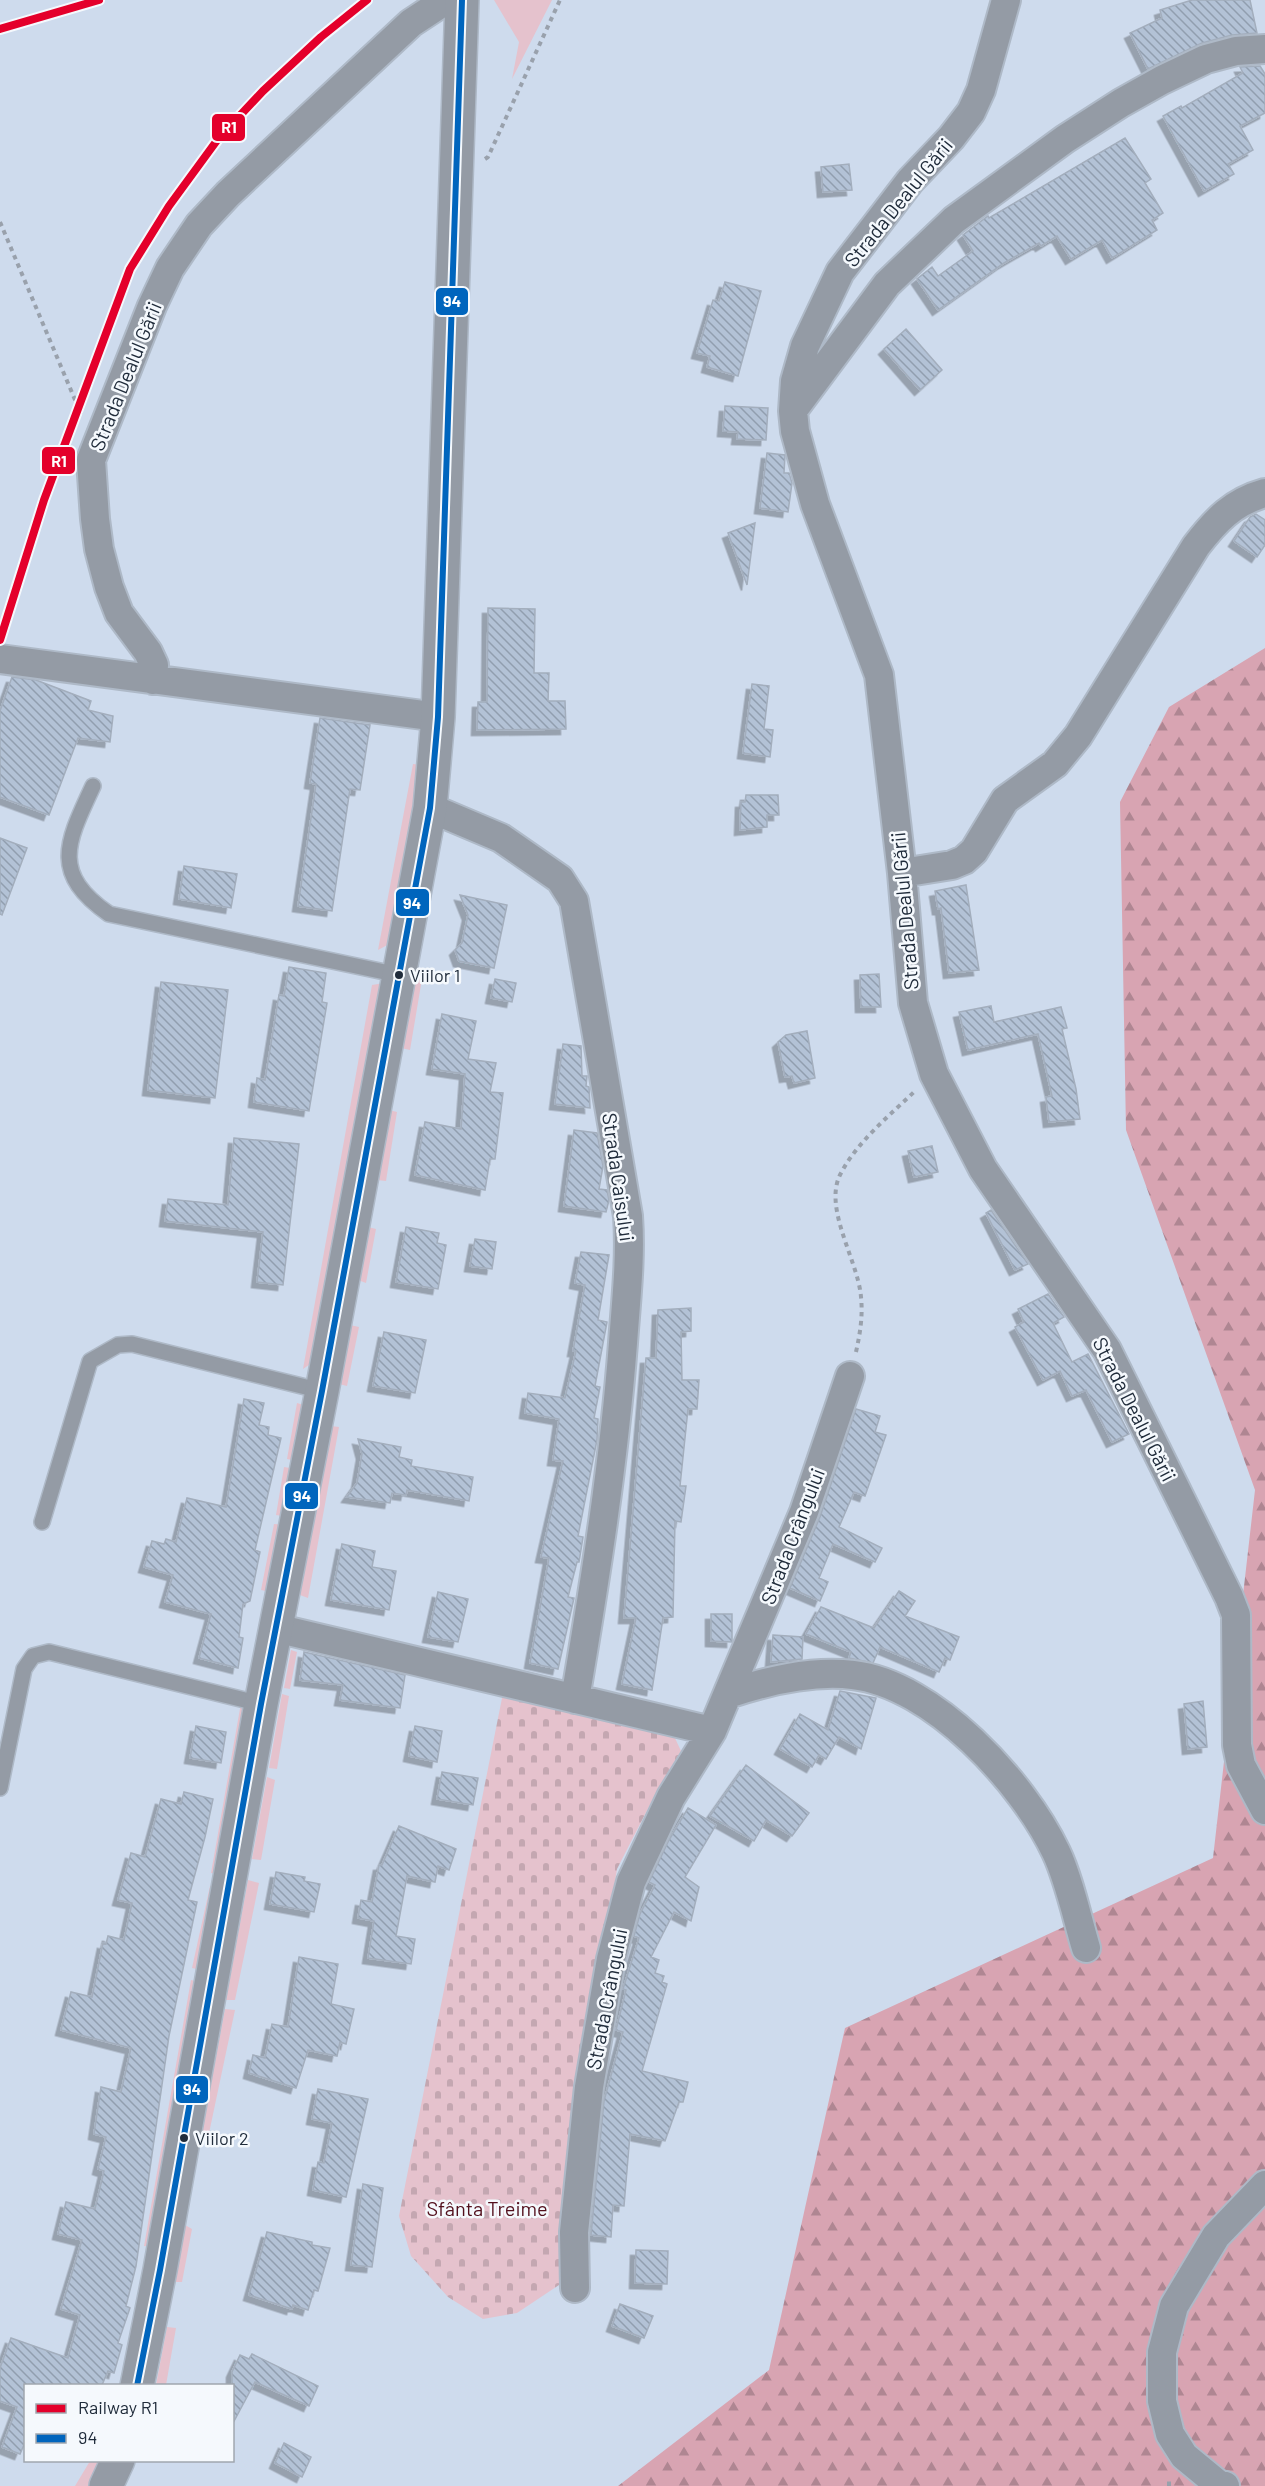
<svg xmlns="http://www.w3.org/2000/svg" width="1265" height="2486" font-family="Barlow,sans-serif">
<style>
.green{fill:#e5c2cd}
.forest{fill:url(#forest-firs)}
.cemetery{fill:url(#cemetery-stones)}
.building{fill:url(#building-back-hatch);stroke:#a3aebd;stroke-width:1.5;filter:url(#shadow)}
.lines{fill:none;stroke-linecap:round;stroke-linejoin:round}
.service-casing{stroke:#aeb9c7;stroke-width:18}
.minor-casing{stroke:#aeb9c7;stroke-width:32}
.tertiary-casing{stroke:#aeb9c7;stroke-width:36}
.path{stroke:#99a1ac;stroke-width:4;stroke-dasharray:4.5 4.5;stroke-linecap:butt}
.service{stroke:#949ba5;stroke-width:15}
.minor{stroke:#949ba5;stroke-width:28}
.tertiary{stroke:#949ba5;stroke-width:33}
.rail{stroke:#939ca7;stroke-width:4.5;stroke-dasharray:8 8;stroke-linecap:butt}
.bus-1-casing{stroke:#f5f9fd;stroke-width:10}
.bus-1{stroke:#0065bd;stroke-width:6}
.rail-1-casing{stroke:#f5f9fd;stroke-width:12}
.rail-1{stroke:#e4002b;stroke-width:8}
.bus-dot{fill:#202c3b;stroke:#f5f9fd;stroke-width:2}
.labels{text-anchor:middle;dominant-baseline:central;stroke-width:5;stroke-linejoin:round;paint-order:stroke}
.bus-label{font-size:18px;fill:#202c3b;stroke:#f5f9fd;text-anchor:start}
.street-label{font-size:20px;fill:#202c3b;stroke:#f5f9fd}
.park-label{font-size:20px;fill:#520f1c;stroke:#f5f9fd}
.line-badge{stroke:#f5f9fd;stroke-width:2}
.badge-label{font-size:16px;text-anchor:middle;font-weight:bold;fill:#fff}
</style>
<defs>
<pattern id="forest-firs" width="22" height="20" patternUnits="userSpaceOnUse" patternTransform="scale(1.5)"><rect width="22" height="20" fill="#d8a4b2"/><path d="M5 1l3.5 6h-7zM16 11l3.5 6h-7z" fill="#af8692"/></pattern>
<pattern id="cemetery-stones" width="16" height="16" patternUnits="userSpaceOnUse" patternTransform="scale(1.5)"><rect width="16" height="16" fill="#e5c2cd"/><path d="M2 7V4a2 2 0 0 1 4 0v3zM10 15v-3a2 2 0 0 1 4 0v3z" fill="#c4a7b1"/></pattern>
<pattern id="building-back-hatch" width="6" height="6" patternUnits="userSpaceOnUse" patternTransform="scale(1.5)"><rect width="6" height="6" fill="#b3c2d6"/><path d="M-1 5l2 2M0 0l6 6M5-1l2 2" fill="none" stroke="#919eaf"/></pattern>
<filter id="shadow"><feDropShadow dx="-5.5" dy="5.5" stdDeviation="0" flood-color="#0004"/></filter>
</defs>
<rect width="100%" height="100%" fill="#cedbed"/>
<path class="green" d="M494,0H552L512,79L519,42Z
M413,764L422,765L393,942L378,950Z
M415,971L423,973L410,1050L401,1048Z
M384,983L313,1362L303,1369L372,985Z
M389,1110L397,1112L386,1181L377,1180Z
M368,1227L376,1229L366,1283L358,1280Z
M350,1325L359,1327L347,1386L339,1384Z
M297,1403L307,1406L297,1461L287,1459Z
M331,1426L339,1427L308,1598L300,1595Z
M284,1467L296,1469L288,1517L276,1515Z
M274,1524L287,1525L275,1593L261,1590Z
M291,1650L297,1652L290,1689L284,1688Z
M282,1694L289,1696L277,1769L269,1768Z
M241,1703L249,1713L226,1876L211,1873Z
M267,1777L275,1780L261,1860L252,1859Z
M248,1880L259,1883L235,2000H226Z
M210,1886L224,1887L206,1971L192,1968Z
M191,1980L203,1983L155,2247L144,2246Z
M225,2009L235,2010L208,2138L201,2137Z
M185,2225L192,2229L182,2282H175Z
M167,2327L176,2328L166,2385H156Z
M90,2461H101L88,2486H75Z"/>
<path class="forest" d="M1265,648V2486H618L769,2370L845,2028L1213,1858L1255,1490L1126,1130L1120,802L1169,707Z"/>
<path class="cemetery" d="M503,1693L571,1709L675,1738L681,1751L659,1787L617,1869L582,2082L570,2248L559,2285L517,2313L483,2319L448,2297L411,2256L399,2216Z"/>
<path class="building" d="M1192,0H1250L1257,33L1232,35L1202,43L1148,69L1130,33L1162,18L1160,10Z
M1260,66L1265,74V113L1240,126L1253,150L1228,164L1234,174L1204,191L1163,116L1181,106L1182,108L1243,73L1240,67Z
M1125,138L1151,179L1145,183L1163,213L1152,220L1157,230L1112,258L1102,240L1071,259L1057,236L1041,246L1039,243L1004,263L938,310L917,279L932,267L938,276L973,251L963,235L988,216L989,218Z
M849,164L852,190L823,192L821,167Z
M725,282L761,291L738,376L707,367L710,356L697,353L713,300L719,301Z
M906,329L942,370L920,390L884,349Z
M725,406L768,408L766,440L737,439L738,432L723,431Z
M767,453L785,455L784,473H789L792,483L788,512L760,508Z
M1256,514L1265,520V545L1257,557L1234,541L1250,517Z
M755,523L747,585L728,533Z
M488,608L535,609L534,673H549L548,701H565L566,729L477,730L478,702H487Z
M12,677L36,680L91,701L88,710L113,716L110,742L78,738L49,815L0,797V711Z
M752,684L769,686L764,729L773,730L770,757L743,753Z
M320,718L370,725L360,790L350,789L332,911L298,906L316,784L310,783Z
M746,795H778L779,815H767V827L740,830L741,802H745Z
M0,838L27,848L2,915L0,914Z
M184,866L237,874L231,908L179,899Z
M966,885L979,970L949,973L941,908L938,909L935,891Z
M460,895L507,905L494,968L459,961L455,950L462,943L468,915Z
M289,967L326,973L322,1002L327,1003L309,1111L254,1102L257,1078L265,1080L279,995L284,996Z
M879,974L881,1007H861L860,975Z
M495,979L516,983L512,1002L491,998Z
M161,982L228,990L215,1098L148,1090Z
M991,1006L994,1022L1061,1007L1067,1028L1062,1029L1076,1089L1080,1119L1049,1122L1046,1097L1052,1096L1038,1034L968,1050L959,1012Z
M442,1014L476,1021L468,1059L496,1063L490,1092L503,1093L495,1159H490L485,1190L415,1175L425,1122L461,1129L465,1074L432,1069Z
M807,1031L815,1078L794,1083L792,1076L785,1077L778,1042L786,1035Z
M563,1044L581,1046L582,1076H587L586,1086L589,1087L590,1108L555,1104Z
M574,1130L597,1133L603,1166L599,1189L607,1190L609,1200L606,1212L564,1206Z
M234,1138L299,1144L283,1285L257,1282L263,1232L165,1221L168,1199L228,1205Z
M932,1146L938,1172L914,1177L908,1151Z
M991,1210L1028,1264L1015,1270L986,1213Z
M406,1227L439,1233L437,1243L446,1245L438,1289L396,1282Z
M475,1239L496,1242L492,1269L470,1266Z
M581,1252L609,1255L598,1320L607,1322L595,1386L600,1387L594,1418L598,1419L597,1440L578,1536L583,1537L579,1562H577L568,1597L574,1598L558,1669L530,1663L549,1558L541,1557L563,1461L553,1460L559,1419L525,1413L528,1393L565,1398L576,1351H573L585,1285L575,1283Z
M1048,1294L1064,1317L1053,1323L1072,1362L1088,1354L1129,1434L1112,1442L1086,1390L1072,1396L1060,1371L1043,1380L1015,1327L1024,1322L1018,1309Z
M691,1308V1331L681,1332L682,1380H699L697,1409H688L680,1486H686L681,1522L675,1521L673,1617L663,1618L652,1690L622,1684L636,1618H624L646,1358H656L658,1310Z
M384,1332L426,1340L415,1393L373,1386Z
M244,1399L264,1403L259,1425L269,1427L268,1435L281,1438L255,1550L260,1552L250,1601L243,1604L239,1637L243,1638L238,1668L199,1658L211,1614L165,1602L173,1575L144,1567L152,1541L164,1544L166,1539L176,1542L187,1498L226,1507Z
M856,1409L880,1416L875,1432L886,1435L865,1496L854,1492L839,1527L882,1548L875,1562L833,1544L819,1578L828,1582L820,1601L790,1588L820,1517Z
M358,1439L401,1447L399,1457L412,1460L411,1466L473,1477L469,1501L407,1490L406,1495L392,1493L390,1503L347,1497L357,1483L362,1454Z
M342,1544L375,1551L372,1567L396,1571L389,1610L331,1600Z
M899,1591L915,1601L905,1616L959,1637L950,1660L945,1658L939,1672L880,1647L873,1663L849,1658L851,1652L806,1634L821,1607L874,1628Z
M438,1592L468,1599L458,1642L428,1637Z
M711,1614H732V1642L711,1641Z
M773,1635L803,1637L802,1659L771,1662Z
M304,1652L405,1675L400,1708L340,1700L343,1685L300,1680Z
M840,1691L876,1698L861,1749L839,1737L826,1759L819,1755L812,1767L780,1749L800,1714L828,1730Z
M1203,1701L1207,1747L1188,1749L1184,1704Z
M196,1726L226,1732L221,1763L190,1758Z
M415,1726L442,1731L437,1762L409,1756Z
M746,1765L809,1813L792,1836L766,1820L754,1841L710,1816Z
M442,1772L478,1778L473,1805L437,1799Z
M184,1792L213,1799L205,1837L188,1900L197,1902L169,2036L136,2266L126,2306L130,2308L118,2343L122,2345L114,2373L108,2371L102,2385H26V2440L20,2454L2,2447L17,2407L0,2401V2368L11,2338L68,2358L80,2315L61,2309L82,2240L58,2234L66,2202L95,2209L104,2171L98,2169L106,2137L94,2134L101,2087L121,2092L131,2048L61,2030L71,1992L92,1997L103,1943L106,1944L108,1936L124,1940L132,1903L118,1900L131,1853L145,1857L161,1799L181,1804Z
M688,1808L716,1825L685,1877L699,1887L691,1921L674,1912L651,1957L659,1960L655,1973L664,1976L662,1982L667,1984L642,2071L688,2082L683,2102H679L665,2141L630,2134L624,2206L613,2205L611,2237L591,2235L604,2101L623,2032L616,2030L626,1990L623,1989L639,1938L634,1936L640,1914L655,1885L649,1882L669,1840Z
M399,1826L456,1849L449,1870L438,1866L435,1882L407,1876L396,1936L415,1939L411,1964L368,1958L374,1921L358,1918L361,1900L372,1902L379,1865H382Z
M276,1872L305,1877L304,1881L320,1884L314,1912L270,1904Z
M299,1957L338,1964L331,2004L354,2009L346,2044L340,2042L337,2056L308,2050L296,2088L249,2073L253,2055L265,2058L272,2024L288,2027Z
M318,2089L368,2099L346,2197L313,2190L318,2162L324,2163L332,2123L312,2119Z
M363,2184L383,2188L372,2267L351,2265Z
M267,2232L312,2242V2245L330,2248L318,2291L314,2290L308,2310L293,2305L292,2309L249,2295Z
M636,2250L668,2251L667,2284L635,2283Z
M620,2304L653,2316L644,2338L612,2326Z
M252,2354L318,2386L309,2406L255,2382L232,2425V2372L240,2355L249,2359Z
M284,2443L311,2457L302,2477L275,2463Z"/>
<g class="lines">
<g class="service-casing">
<path id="service" d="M93,786C67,842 50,873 109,914L399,975
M42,1522L90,1361L118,1345L132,1344L322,1391
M0,1788L24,1669L33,1656L49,1652L261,1704"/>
</g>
<g class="minor-casing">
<path id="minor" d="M1006,0L981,90L971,112L951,138L910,181L840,272L805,346L795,381L793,411L795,431L815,504L879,675L902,873L913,1003L934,1074L983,1169L1107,1350L1229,1597L1236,1615L1237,1745L1241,1765L1265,1810
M794,409L887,284L954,220L1065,139L1121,103L1162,80L1206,59L1236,51L1265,49
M0,659L438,717
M153,680L154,665L148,652L119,613L109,587L99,549L95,519L91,460L152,306L170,268L199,225L228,194L411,23L446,0
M430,808L501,838L560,879L574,901L628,1216C631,1258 626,1301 623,1343C614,1462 595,1581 575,1699
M902,873L952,865L964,860L974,851L1005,800L1055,764L1078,736L1196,546C1216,520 1233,502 1265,493
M276,1628L712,1731
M728,1694C767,1681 811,1670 853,1675C933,1684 1023,1782 1056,1852C1069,1879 1077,1918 1086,1948
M575,2288L574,2232L589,2087L611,1959L631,1882L671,1797L712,1731L804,1512L850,1376
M1225,2486L1218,2484L1184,2456L1170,2434L1162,2401V2352L1174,2306L1216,2236L1265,2185"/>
</g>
<g class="tertiary-casing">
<path id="tertiary" d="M137,2386L160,2270L261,1704L322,1391L430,808L438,717L462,0
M106,2486L118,2460"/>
</g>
<path class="path" d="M485,159L488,157L560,0
M0,222L81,414
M856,1352C860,1334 863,1316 861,1297C858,1260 822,1207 841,1173C858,1141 889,1116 915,1091
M1169,2486V2477"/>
<use href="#service" class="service"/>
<use href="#minor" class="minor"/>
<use href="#tertiary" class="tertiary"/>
<path class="rail" d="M0,640L44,500L130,269L169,206L218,139L263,91L321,37L367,0"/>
<g class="bus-1-casing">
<path id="bus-1" d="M137,2386L160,2270L261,1704L322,1391L430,808L438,717L462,0"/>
</g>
<use href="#bus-1" class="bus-1"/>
<g class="rail-1-casing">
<path id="rail-1" d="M0,29L99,0
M0,640L44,500L130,269L169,206L218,139L263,91L321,37L367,0"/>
</g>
<use href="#rail-1" class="rail-1"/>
</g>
<g class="bus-dot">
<circle cx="399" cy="975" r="5"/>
<circle cx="184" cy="2138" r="5"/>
</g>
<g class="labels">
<g class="bus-label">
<text x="410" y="975">Viilor 1</text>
<text x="195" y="2138">Viilor 2</text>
</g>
<g class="street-label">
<text transform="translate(898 202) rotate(-51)">Strada Dealul Gării</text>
<text transform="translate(125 376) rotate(-68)">Strada Dealul Gării</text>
<text transform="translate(904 911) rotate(-95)">Strada Dealul Gării</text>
<text transform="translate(619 1177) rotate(82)">Strada Caisului</text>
<text transform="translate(1135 1409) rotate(63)">Strada Dealul Gării</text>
<text transform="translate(792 1536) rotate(-69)">Strada Crângului</text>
<text transform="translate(606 1999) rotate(-79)">Strada Crângului</text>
</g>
<g class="park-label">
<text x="487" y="2208">Sfânta Treime</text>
</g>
</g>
<g class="line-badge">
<rect x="211" y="113" width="35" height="29" rx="6" fill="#e4002b"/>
<rect x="435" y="287" width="34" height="29" rx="6" fill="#0065bd"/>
<rect x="41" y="446" width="35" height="29" rx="6" fill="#e4002b"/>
<rect x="395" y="888" width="35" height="29" rx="6" fill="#0065bd"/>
<rect x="284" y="1482" width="35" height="28" rx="6" fill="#0065bd"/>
<rect x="175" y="2075" width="34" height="29" rx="6" fill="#0065bd"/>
</g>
<g class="badge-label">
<text x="229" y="133">R1</text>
<text x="452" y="307">94</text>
<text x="59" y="467">R1</text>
<text x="412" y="909">94</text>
<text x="302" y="1502">94</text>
<text x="192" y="2095">94</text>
</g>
<rect x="24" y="2384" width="210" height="78" fill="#f5f9fd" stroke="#a0a7af" stroke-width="1.5"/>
<rect x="36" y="2404" width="30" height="9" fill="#e4002b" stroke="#a0a7af" stroke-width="1.5"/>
<text x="78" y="2414" font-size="18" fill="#202c3b">Railway R1</text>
<rect x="36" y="2434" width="30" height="9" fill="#0065bd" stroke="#a0a7af" stroke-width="1.5"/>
<text x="78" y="2444" font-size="18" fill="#202c3b">94</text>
</svg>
